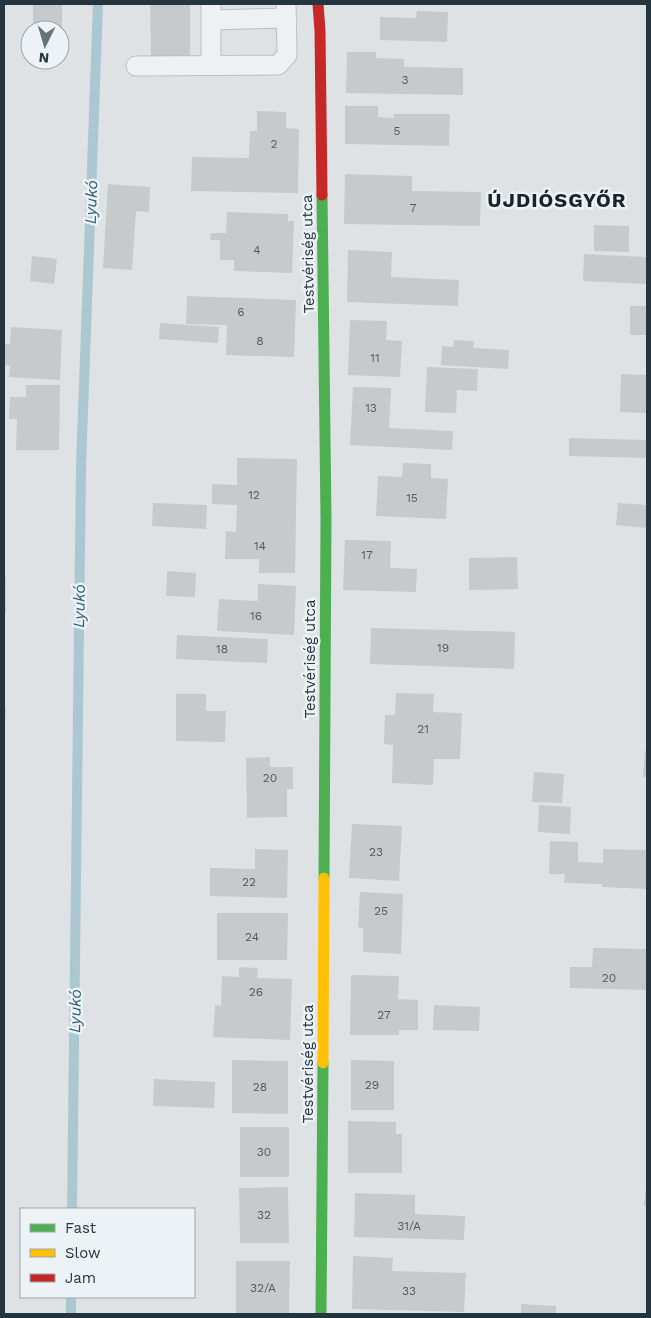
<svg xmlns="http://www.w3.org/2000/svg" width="651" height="1318" font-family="'Work Sans',sans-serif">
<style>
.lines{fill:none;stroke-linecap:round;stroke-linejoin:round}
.stream{stroke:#abc7d2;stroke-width:10}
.building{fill:#c7cacc}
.lane-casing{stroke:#bdc0c2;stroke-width:21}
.lane{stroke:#eef0f2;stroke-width:19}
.fast{stroke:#4caf50;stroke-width:11}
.slow{stroke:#ffc107;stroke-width:11}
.jam{stroke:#c62828;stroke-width:11}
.labels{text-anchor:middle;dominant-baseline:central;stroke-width:5;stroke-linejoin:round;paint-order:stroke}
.number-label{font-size:12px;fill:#4e5b63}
.street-label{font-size:15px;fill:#25353f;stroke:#ecf2f5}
.water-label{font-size:16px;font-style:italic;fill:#2d5e74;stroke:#ecf2f5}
.district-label{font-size:20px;font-weight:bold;letter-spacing:1px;fill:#18252f;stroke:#ecf2f5}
</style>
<rect width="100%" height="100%" fill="#dfe2e4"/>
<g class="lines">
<path class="stream" d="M72,1209L81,466L98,4
M71,1314V1297"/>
</g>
<path class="building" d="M33,4H62V57H60V30H33Z
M150,4H190V57L151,58Z
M417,11L448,12L447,42L380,40V17L416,18Z
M347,52H376V58L404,59V67L463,68V95L346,93Z
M345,106H378V117L394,118V114H450L449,146L345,144Z
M257,111L286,112V128L299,129L298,193L191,191L192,157L249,158L250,131H257Z
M345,174L412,176V191L481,192L480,226L344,224Z
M108,184L150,187L149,212L136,211L132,270L103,268Z
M227,212L288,214V221H294L292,273L234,271V260H220V240H210L211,233H226Z
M594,225L629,226V252L594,251Z
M348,250L392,252L391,277L459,280L458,306L347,302Z
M584,254L647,257V284L583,281Z
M32,256L57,259L54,284L30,281Z
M187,296L296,300L294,357L226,355L227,325L186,324Z
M630,306H647V335H630Z
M350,320L387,321L386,340L402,341L400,377L348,375Z
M160,323L219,327L218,343L159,339Z
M11,327L62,330L60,380L9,377L10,366L4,365V344H10Z
M454,340L474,341L473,348L509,350L508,369L441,365L442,346L453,347Z
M427,367L478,369L477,391L457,390L456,413L425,412Z
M621,374L647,375V413L620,412Z
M26,385H60L59,450H16L17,419H9L10,397H26Z
M353,387L391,388L389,428L453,431L452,450L350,445Z
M569,438L647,440V458L569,456Z
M237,458L297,459L295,573H259V559H225L226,531L236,532L237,505L212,504V484L237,485Z
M403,463L431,464V478L448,479L446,519L376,516L378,476L402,477Z
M153,503L207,505L206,529L152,526Z
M618,503L647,505V528L616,525Z
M345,540L391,541L390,568L417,569L416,592L343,590Z
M517,557L518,589L469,590V558Z
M167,571L196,573L195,597L166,596Z
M4,577H6V613H4Z
M258,584L296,586L294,635L217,631L219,599L258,601Z
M371,628L515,632L514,669L370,664Z
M177,635L268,639L267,663L176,659Z
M396,693L434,694L433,712L462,713L460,759H434L433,785L392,783L393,745L384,744L385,715H395Z
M176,694H206V711H226L225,742L176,741Z
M4,708H6L5,721H4Z
M645,750L647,751V777H643Z
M270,757V767H293V789H287V817L247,818L246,758Z
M534,772L564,774L562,803L532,802Z
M539,805L571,807L570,834L538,832Z
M352,824L402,826L399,881L349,878Z
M550,841L578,842V862L603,863V849L647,850V889L602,887V884L564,883L565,874H549Z
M255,849L288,850L287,898L210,896V868L255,869Z
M360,892L403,894L401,954L363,952V928L358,927Z
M217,913H288L287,960H217Z
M593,948L647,949V990L570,988V967H592Z
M239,967L258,968L257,978L292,979L290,1040L213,1037L215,1005L221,1006L222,976L239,977Z
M351,975L399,976L398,999L418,1000V1030H399V1035H350Z
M434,1005L480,1007L479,1031L433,1030Z
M232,1060L288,1061V1114L232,1113Z
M351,1060L394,1061V1110H351Z
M154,1079L215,1082L214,1108L153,1106Z
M348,1121L396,1122V1134H402V1173H348Z
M240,1127H289V1177H240Z
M646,1186H647V1206H644Z
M288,1187L289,1243H240L239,1188Z
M355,1193L415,1195V1214L465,1216L464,1240L354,1237Z
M353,1256L393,1258L392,1271L466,1273L464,1312L352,1309Z
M236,1261H290L289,1314H236Z
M521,1304L556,1306V1314H521Z"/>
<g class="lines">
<g class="lane-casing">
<path id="lane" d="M211,4V66
M211,20L287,18
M136,66L278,65L287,55L286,4"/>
</g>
<use href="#lane" class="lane"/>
<path class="fast" d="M322,195L326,518L324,878
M321,1314L323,1063"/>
<path class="slow" d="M323,1063L324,878"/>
<path class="jam" d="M318,4L320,31L322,195"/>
</g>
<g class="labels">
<g class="number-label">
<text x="405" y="80">3</text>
<text x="397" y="131">5</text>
<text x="274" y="144">2</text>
<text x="413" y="208">7</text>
<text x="257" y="250">4</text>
<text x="241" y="312">6</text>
<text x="260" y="341">8</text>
<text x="375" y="358">11</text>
<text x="371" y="408">13</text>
<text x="254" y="495">12</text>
<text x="412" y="498">15</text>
<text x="260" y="546">14</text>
<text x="367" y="555">17</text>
<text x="256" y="616">16</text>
<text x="443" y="648">19</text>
<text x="222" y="649">18</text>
<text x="423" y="729">21</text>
<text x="270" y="778">20</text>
<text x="376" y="852">23</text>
<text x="249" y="882">22</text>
<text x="381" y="911">25</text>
<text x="252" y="937">24</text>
<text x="609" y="978">20</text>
<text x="256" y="992">26</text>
<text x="384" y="1015">27</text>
<text x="372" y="1085">29</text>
<text x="260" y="1087">28</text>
<text x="264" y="1152">30</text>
<text x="264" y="1215">32</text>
<text x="409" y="1226">31/A</text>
<text x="263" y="1288">32/A</text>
<text x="409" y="1291">33</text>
</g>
<g class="street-label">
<text transform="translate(308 254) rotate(-91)">Testvériség utca</text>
<text transform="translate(310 659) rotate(-90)">Testvériség utca</text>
<text transform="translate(308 1064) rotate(-90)">Testvériség utca</text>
</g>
<g class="water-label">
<text transform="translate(91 202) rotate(-88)">Lyukó</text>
<text transform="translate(79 606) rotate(-89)">Lyukó</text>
<text transform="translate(75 1011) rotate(-89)">Lyukó</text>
</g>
<g class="district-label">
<text x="557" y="200">ÚJDIÓSGYŐR</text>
</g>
</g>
<rect width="651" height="1318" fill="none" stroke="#25353f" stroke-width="10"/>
<rect x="20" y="1208" width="175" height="90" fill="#ecf2f5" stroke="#9ca6ac"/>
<rect x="30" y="1224" width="25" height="8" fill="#4caf50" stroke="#9ca6ac"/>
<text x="65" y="1233" font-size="15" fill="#25353f">Fast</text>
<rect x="30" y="1249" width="25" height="8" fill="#ffc107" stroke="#9ca6ac"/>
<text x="65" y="1258" font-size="15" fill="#25353f">Slow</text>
<rect x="30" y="1274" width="25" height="8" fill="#c62828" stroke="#9ca6ac"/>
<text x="65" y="1283" font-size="15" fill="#25353f">Jam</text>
<g transform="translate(45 45) rotate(185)"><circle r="24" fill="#ecf2f5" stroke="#9ca6ac"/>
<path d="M0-4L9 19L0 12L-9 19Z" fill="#667279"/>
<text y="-8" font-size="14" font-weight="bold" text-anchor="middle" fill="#25353f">N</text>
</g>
</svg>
